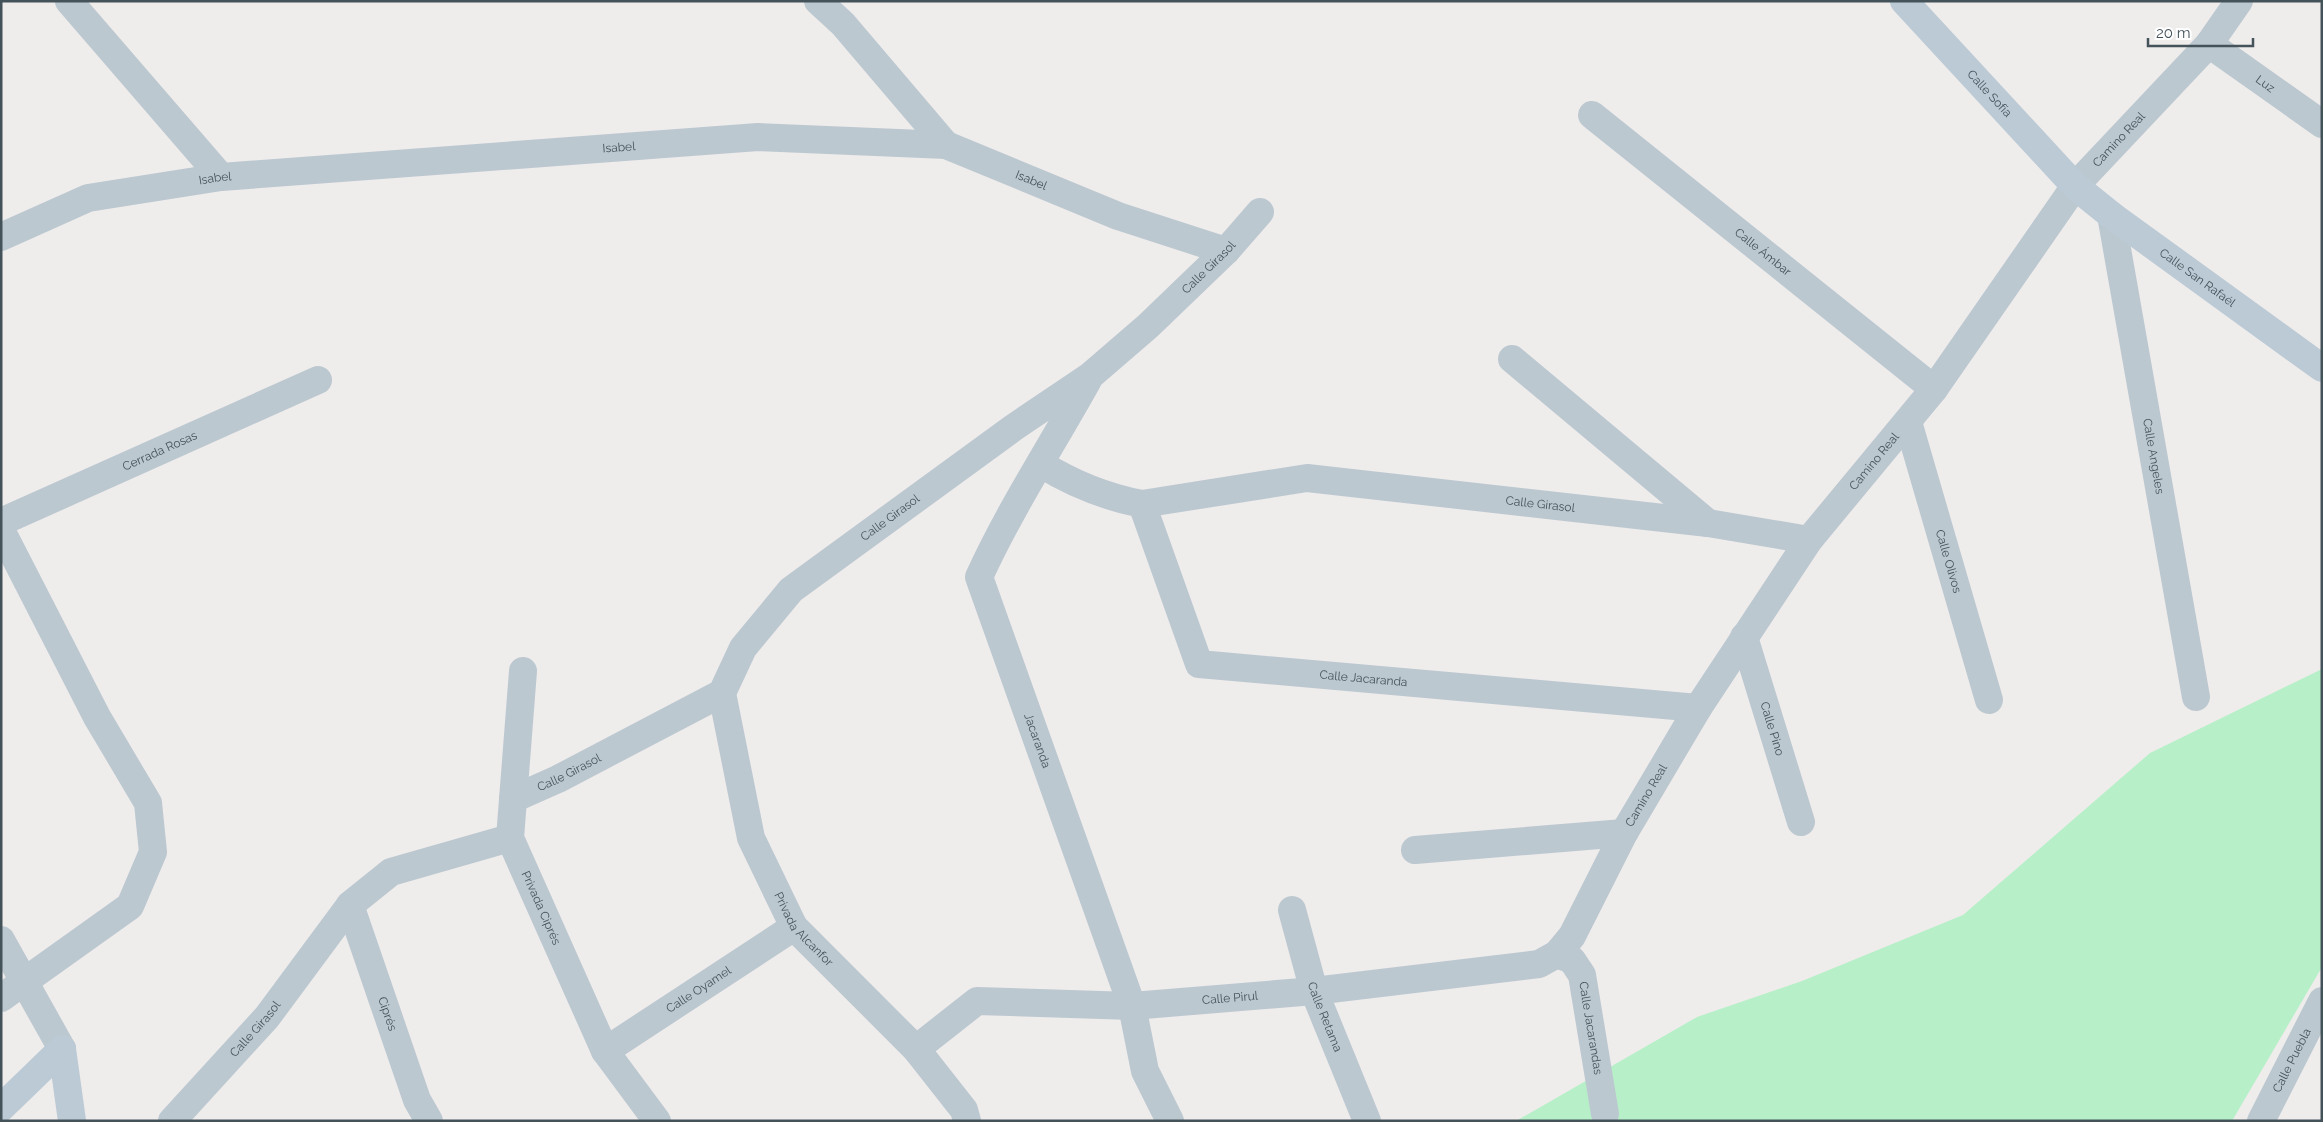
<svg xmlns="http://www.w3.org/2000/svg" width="2323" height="1122" font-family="Raleway,sans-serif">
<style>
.green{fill:#b7f0c8}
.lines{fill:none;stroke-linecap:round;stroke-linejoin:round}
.street{stroke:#bcc8d0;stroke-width:28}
.secondary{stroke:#bbcad4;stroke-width:28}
.labels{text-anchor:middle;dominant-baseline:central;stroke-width:4.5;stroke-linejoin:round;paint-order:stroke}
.street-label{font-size:12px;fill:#44525a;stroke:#fff}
</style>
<rect width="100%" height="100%" fill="#efecec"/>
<path class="green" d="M2322,669V967L2232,1121H1516L1697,1017L1802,981L1963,915L2150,753Z"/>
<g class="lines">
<g class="street">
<path d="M69,1L221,177"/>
<path d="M818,1L843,24L946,145"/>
<path id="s1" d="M2209,44L2322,124"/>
<path id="s2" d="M1592,115L1934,389"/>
<path id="s3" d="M2111,215L2196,697"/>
<path id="s4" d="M1,237L88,198L221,177L758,137L946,145L1118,216L1226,251"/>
<path d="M1512,359L1708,523"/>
<path id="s5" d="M1088,380C1052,445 1010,509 979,577L1132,1006L1145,1071L1170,1121"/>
<path id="s6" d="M1908,422L1989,700"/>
<path id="s7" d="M1041,464C1073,484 1106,497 1142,504L1307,478L1708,523L1809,540"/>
<path id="s8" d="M1142,504L1199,664L1698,708"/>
<path id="s9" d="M1,522L318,380"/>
<path d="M1,530L97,717L148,803L153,852L130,906L1,998"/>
<path id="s10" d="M1744,637L1801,822"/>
<path id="s11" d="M523,671L510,838L605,1051L657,1121"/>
<path id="s12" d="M722,693L751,838L794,927L916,1049L964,1110L967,1121"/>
<path id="s13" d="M513,799L558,779L722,693L743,648L791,590L1013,428L1090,376L1148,326L1226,251L1260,212"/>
<path d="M1415,850L1624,833"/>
<path id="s14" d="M350,905L417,1100L429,1121"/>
<path id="s15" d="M1292,910L1314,991L1367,1121"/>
<path d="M1,940L62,1049"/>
<path id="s16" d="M1557,954L1572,960L1582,975L1605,1114"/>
<path id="s17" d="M916,1049L977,1001L1132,1006L1314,991L1539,964L1557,954L1572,936L1624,833L1698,708L1809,540L1934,389L2075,186L2209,44L2239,1"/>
<path id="s18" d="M605,1051L794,927"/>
<path id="s19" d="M172,1121L267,1017L350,905L391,872L510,838"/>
<path id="s20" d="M2261,1121L2322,1001"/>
</g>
<g class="secondary">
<path id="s21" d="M1904,1L2075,186L2111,215L2322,368"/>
<path d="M62,1049L72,1121"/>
<path d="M1,1108L62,1049"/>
</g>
</g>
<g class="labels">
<g class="street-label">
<text stroke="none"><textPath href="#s1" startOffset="69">Luz</textPath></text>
<text stroke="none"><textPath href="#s21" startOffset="126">Calle Sofía</textPath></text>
<text stroke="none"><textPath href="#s17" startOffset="1655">Camino Real</textPath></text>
<text stroke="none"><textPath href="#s4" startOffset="629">Isabel</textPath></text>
<text stroke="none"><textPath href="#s4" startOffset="224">Isabel</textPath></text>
<text stroke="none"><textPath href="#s4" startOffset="1049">Isabel</textPath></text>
<text stroke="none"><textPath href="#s2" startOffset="219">Calle Ámbar</textPath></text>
<text stroke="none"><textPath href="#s13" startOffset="888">Calle Girasol</textPath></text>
<text stroke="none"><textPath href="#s21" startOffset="405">Calle San Rafaél</textPath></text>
<text stroke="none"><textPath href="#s9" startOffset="174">Cerrada Rosas</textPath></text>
<text stroke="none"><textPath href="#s3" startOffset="245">Calle Angeles</textPath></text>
<text stroke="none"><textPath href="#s17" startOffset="1250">Camino Real</textPath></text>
<text stroke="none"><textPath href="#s7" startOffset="511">Calle Girasol</textPath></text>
<text stroke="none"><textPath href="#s13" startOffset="482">Calle Girasol</textPath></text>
<text stroke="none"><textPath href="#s6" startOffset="145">Calle Olivos</textPath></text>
<text stroke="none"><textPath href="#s8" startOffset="335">Calle Jacaranda</textPath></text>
<text stroke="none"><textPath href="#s10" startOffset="96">Calle Pino</textPath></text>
<text stroke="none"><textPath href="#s5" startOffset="399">Jacaranda</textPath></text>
<text stroke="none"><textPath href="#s13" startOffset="62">Calle Girasol</textPath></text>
<text stroke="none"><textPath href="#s17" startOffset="845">Camino Real</textPath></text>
<text stroke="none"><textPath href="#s11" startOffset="244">Privada Ciprés</textPath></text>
<text stroke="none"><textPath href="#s12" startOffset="254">Privada Alcanfor</textPath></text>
<text stroke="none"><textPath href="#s18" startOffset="112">Calle Oyamel</textPath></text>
<text stroke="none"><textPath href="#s17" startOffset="331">Calle Pirul</textPath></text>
<text stroke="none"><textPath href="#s14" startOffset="115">Ciprés</textPath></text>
<text stroke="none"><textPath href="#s15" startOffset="112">Calle Retama</textPath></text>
<text stroke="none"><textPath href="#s16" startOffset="88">Calle Jacarandas</textPath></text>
<text stroke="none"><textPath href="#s19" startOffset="124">Calle Girasol</textPath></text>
<text stroke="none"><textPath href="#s20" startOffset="68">Calle Puebla</textPath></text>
</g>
</g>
<rect width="2323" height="1122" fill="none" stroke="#44525a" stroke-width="5"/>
<path d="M2148 38v8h105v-8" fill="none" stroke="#44525a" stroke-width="2.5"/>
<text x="2156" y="38" font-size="15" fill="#44525a" stroke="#ffffff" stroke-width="4" paint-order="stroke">20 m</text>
</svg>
